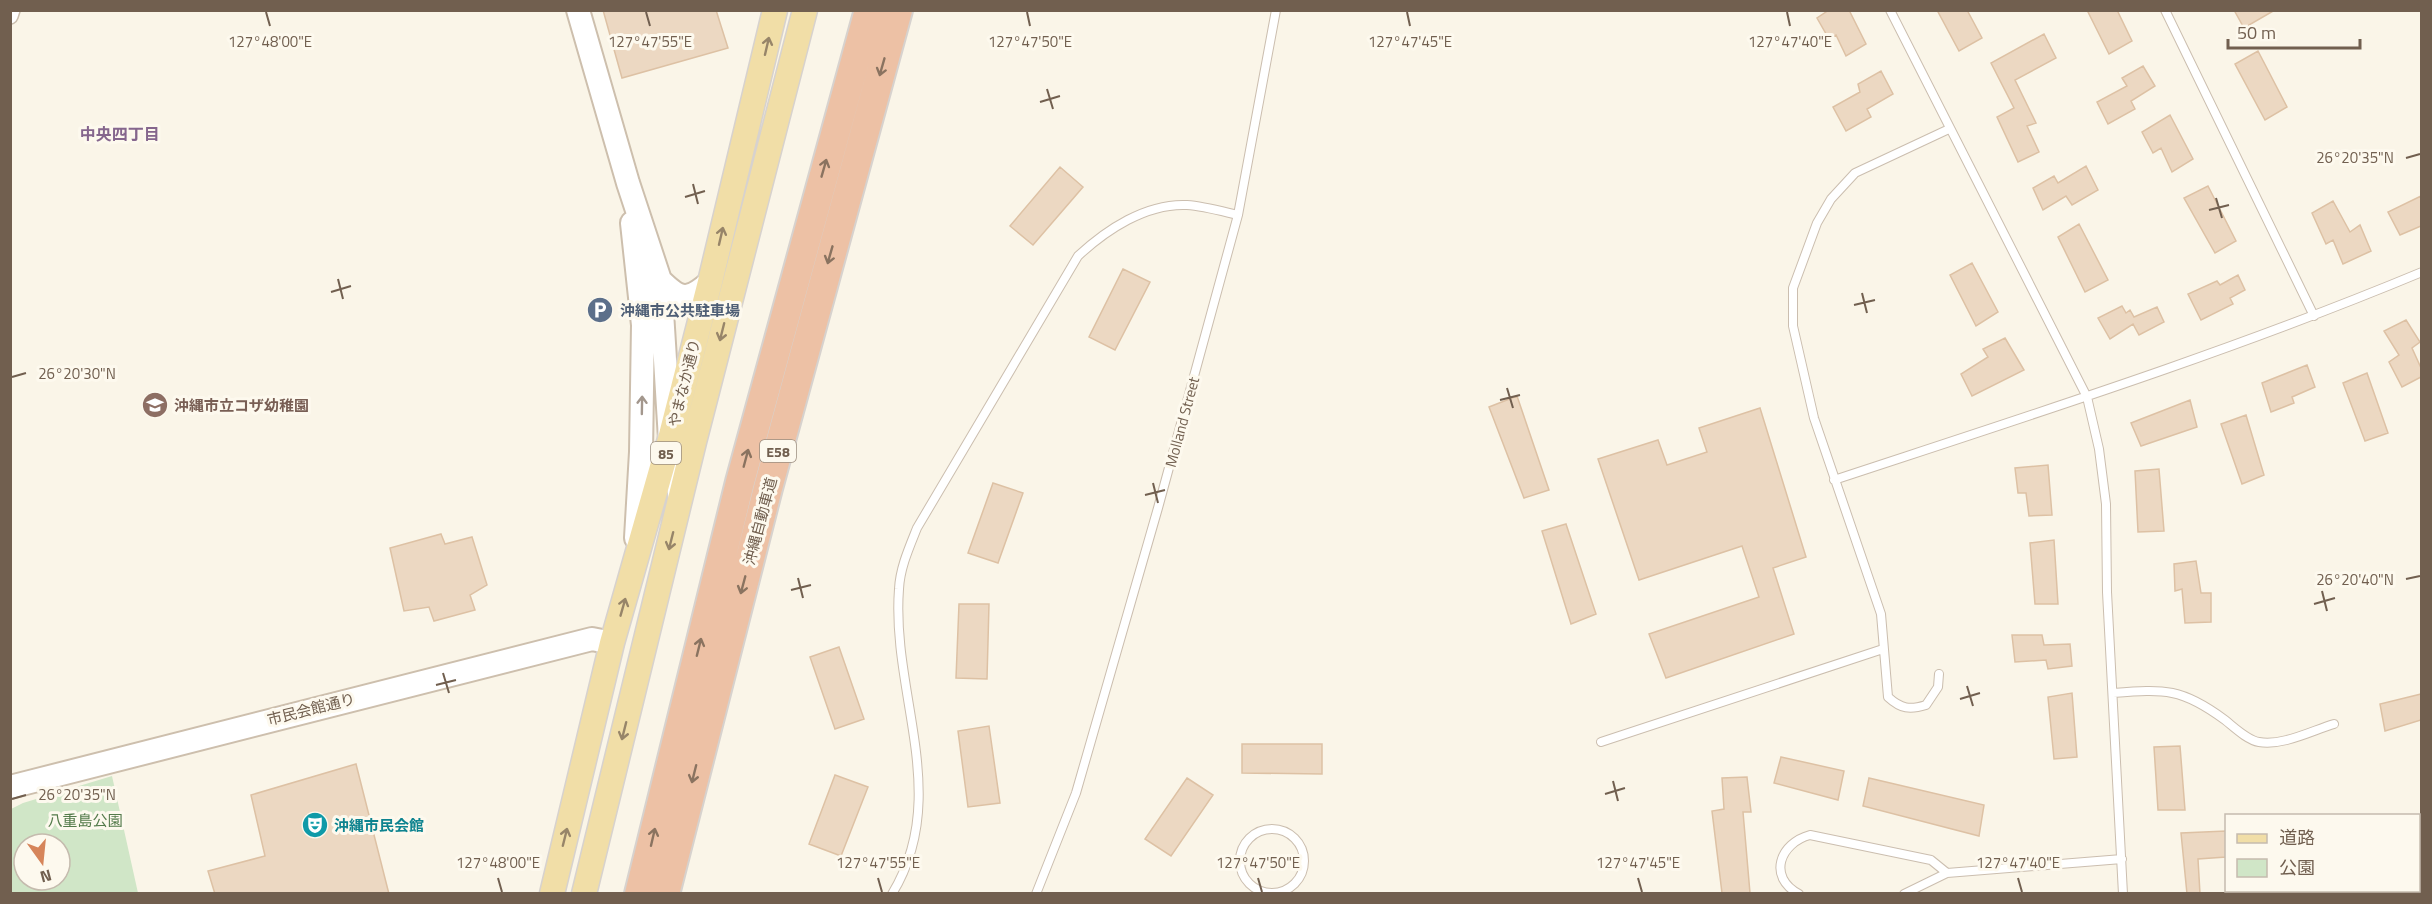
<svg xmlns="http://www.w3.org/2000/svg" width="2432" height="904" font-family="'Titillium Web','Noto Sans JP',sans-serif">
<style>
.green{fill:#d0e6c7;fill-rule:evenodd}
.building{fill:#ecd8c2;stroke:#ddc1a4;stroke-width:1.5}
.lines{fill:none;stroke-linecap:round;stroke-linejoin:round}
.lane-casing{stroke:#cbbeaf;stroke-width:10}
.street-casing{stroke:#cbbeaf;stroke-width:18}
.secondary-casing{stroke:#cdbfad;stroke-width:26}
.primary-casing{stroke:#d7d2ce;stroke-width:27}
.highway-casing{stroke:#d7d2ce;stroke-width:32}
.lane{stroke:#fff;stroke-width:8}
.street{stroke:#fff;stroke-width:15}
.secondary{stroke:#fff;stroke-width:22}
.primary{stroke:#f1dea7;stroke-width:24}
.highway{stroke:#edc1a5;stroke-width:28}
.oneway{stroke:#978569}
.oneway2{stroke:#8a7360}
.oneway3{stroke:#a3978d}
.ticks{fill:none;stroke:#715f4f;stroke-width:2}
.labels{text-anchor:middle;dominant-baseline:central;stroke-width:6;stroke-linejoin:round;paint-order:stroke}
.shield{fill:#fdf9ee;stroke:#9b8d7f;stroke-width:1.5}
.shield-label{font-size:14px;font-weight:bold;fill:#715f4f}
.service-label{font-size:15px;font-weight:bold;fill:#4e5e75;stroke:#fdf9ee;text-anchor:start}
.street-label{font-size:15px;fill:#715f4f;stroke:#fdf9ee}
.education-label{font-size:15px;font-weight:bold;fill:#785e54;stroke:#fdf9ee;text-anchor:start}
.park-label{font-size:15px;fill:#547b4b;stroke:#fdf9ee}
.culture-label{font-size:15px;font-weight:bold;fill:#0d838f;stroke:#fdf9ee;text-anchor:start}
.neighbourhood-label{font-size:16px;font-weight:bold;fill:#85668d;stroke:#fdf9ee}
.ticks-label{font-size:15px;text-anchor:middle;fill:#715f4f;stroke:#fdf9ee;stroke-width:6;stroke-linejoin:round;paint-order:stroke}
</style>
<rect width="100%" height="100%" fill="#faf5e8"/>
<path class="green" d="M112,776L138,893H11V809L23,803ZM24,844H60V880H24Z"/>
<path class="building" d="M603,10H716L728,48L622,78Z
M1829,10H1849L1866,44L1846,56L1836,35L1829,39L1817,18Z
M1937,10H1967L1982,38L1959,51Z
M2087,10H2117L2132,41L2109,54Z
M2234,10H2275L2244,28Z
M2044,34L2056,58L2015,80L2036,123L2027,126L2039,152L2018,162L1997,117L2014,108L1991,63Z
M2258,51L2287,107L2265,120L2235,64Z
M2143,66L2155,86L2131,101L2135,109L2108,124L2097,102L2127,86L2122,78Z
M1881,71L1893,94L1867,109L1871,117L1846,131L1833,107L1860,92L1858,84Z
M2170,115L2193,159L2172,172L2161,148L2153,153L2142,132Z
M2086,166L2098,190L2072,205L2066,196L2043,210L2033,188L2054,176L2058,183Z
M1060,167L1083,187L1033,245L1010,226Z
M2208,186L2236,241L2215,253L2184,198Z
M2421,196V226L2400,235L2388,212Z
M2333,201L2350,232L2360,225L2371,251L2343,264L2333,240L2326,244L2312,213Z
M2079,224L2108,280L2085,292L2058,237Z
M1972,263L1998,312L1976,326L1950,275Z
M1123,269L1150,282L1115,350L1089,337Z
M2238,275L2245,290L2230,298L2233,304L2201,320L2188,294L2217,281L2220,285Z
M2122,306L2126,313L2130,310L2134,317L2157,307L2164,322L2139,335L2133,324L2110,339L2098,318Z
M2406,320L2420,342L2412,348L2421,368V377L2402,387L2389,362L2399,355L2384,331Z
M2005,338L2024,370L1972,396L1961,374L1988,357L1983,349Z
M2307,365L2315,387L2292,397L2294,403L2271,412L2262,383Z
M2367,373L2388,433L2365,441L2343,383Z
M1517,396L1549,490L1524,498L1489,407Z
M2190,400L2197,427L2141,446L2131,423Z
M1760,408L1806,557L1773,568L1794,634L1666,678L1649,634L1759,597L1742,546L1639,580L1598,459L1658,440L1667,465L1707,452L1699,428Z
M2246,415L2264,475L2242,484L2221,424Z
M2048,465L2052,515L2029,516L2026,493H2018L2015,468Z
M2159,469L2164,531L2138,532L2135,471Z
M993,483L1023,493L998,563L968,553Z
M1566,524L1596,614L1571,624L1542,531Z
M441,534L445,544L472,537L487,585L470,595L475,610L434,621L429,607L404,611L390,548Z
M2054,540L2058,604H2035L2030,543Z
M2196,561L2201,593H2211V622L2185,623L2182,589L2175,591L2174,564Z
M959,604H989L987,679L956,678Z
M2012,635H2042L2044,645L2070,644L2072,666L2048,669L2046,660L2015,662Z
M839,647L864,719L835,729L810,657Z
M2072,693L2077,757L2054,759L2048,697Z
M2421,694V720L2385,731L2380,704Z
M989,726L1000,803L968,807L958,731Z
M1242,744H1322V774L1242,773Z
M2180,746L2185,810H2158L2154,747Z
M1781,757L1844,771L1838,800L1774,783Z
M356,764L389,894H215L208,871L265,856L251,795Z
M835,775L868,787L841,856L809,844Z
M1747,777L1751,812H1743L1750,893H1722L1712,811L1724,809L1722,778Z
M1187,778L1213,795L1171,856L1145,839Z
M1869,778L1984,805L1979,836L1863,806Z
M2226,831V857L2198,859L2200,894H2187L2181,833Z"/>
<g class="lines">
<g class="lane-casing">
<path id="lane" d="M1890,10L2087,397L2099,449L2106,504L2107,592L2123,894
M2165,10L2314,316
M1834,480C2031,415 2230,352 2422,272
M1939,674L1938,687L1926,705C1910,710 1901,709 1888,697L1881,614L1814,418L1793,326V288L1817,223L1831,199L1855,173L1949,129
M2113,693C2165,689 2182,688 2225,720C2234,727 2247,740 2259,742C2283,746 2311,731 2334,724
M1601,742L1883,649
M1240 861a32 32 0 1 1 64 0a32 32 0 1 1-64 0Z
M892,894C952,796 891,694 899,589C900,568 909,548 917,528L1078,256C1106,230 1146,203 1187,205C1203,206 1221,211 1238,215
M1036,894L1076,793L1158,508L1238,215L1276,10
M1799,894C1767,877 1780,843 1810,835L1931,860L1947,873
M1904,894L1947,873L2122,859"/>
</g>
<g class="street-casing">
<path id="street" d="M10,16L12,10"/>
</g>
<g class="secondary-casing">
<path id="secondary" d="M578,10L628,183L660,280L670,439L680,499
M632,223L643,325L641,452L636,538
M660,280C681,301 688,301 710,282
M10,787L592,639L612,643"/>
</g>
<g class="primary-casing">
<path id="primary" d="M552,894L612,643L670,439L710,282L775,10
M584,894L694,442L805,10"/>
</g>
<g class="highway-casing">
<path id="highway" d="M639,894L740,482L869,10
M665,894L768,488L898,10"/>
</g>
<use href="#lane" class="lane"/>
<use href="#street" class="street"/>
<use href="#secondary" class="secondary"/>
<use href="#primary" class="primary"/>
<use href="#highway" class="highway"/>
</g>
<defs><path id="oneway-shaft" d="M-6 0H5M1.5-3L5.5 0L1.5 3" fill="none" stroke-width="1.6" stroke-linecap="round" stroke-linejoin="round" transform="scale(1.5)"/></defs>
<g class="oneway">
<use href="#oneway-shaft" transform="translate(767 46) rotate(-77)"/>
<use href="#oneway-shaft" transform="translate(721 236) rotate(-77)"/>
<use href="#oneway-shaft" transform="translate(722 332) rotate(104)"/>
<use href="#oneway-shaft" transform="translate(671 541) rotate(104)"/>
<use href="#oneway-shaft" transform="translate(623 607) rotate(-74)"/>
<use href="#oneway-shaft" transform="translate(624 731) rotate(104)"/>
<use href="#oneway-shaft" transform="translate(565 837) rotate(-76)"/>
</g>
<g class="oneway2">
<use href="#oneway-shaft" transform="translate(882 67) rotate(106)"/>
<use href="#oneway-shaft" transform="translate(824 168) rotate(-74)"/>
<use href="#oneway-shaft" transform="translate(830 255) rotate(106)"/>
<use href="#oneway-shaft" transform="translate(746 458) rotate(-75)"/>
<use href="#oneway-shaft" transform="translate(743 585) rotate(105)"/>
<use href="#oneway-shaft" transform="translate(699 647) rotate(-76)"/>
<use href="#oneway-shaft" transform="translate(694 774) rotate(104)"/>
<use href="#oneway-shaft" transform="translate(653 837) rotate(-77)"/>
</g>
<use class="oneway3" href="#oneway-shaft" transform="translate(642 405) rotate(-89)"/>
<path class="ticks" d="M266,12L270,26M646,12L650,26M1027,12L1030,26M1407,12L1410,26M1787,12L1790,26M1047,89L1053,109M1040,102L1060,96M2406,158L2420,154M693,184L698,204M685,197L705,191M2216,198L2222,218M2209,210L2229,205M338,279L343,299M331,292L351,286M1862,293L1867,313M1854,305L1875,300M12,377L26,373M1507,388L1513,408M1500,400L1520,395M1153,483L1158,503M1145,495L1165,490M798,578L803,598M2406,579L2420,576M791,590L811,585M2322,591L2327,611M2314,604L2335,598M443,673L449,693M436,685L456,680M1967,686L1973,706M1960,699L1980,693M1613,781L1618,801M1605,794L1625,788M12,799L26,795M498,878L502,892M878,878L882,892M1258,878L1262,892M1638,878L1642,892M2018,878L2022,892"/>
<defs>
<g id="parking-disc" transform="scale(1.35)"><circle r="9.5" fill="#5c6f8a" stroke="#fdf9ee"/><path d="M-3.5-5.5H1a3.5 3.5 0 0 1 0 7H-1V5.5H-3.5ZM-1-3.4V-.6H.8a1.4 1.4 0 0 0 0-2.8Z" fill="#fff"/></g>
<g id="school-disc" transform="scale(1.35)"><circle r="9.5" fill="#8d6e63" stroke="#fdf9ee"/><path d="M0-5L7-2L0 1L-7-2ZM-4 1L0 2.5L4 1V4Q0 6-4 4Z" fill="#fff"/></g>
<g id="theatre-disc" transform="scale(1.35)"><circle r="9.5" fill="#0f9aa8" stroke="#fdf9ee"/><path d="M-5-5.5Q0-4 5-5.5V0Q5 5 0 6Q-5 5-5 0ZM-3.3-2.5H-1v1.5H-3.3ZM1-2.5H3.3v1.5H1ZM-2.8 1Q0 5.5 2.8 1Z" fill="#fff"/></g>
</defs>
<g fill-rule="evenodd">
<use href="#parking-disc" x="600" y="310"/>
<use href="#school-disc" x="155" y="405"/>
<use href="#theatre-disc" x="315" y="825"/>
</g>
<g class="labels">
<g class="shield">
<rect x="760" y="440" width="36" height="22" rx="4.5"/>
<rect x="651" y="442" width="30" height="22" rx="4.5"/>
</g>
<g class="shield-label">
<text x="778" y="451">E58</text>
<text x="666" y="453">85</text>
</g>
<g class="service-label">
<text x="620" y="310">沖縄市公共駐車場</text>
</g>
<g class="street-label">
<text transform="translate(684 383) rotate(-76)">やまなか通り</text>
<text transform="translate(1182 422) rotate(-75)">Molland Street</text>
<text transform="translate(760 521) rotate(-75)">沖縄自動車道</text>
<text transform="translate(311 709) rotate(-14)">市民会館通り</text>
</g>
<g class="education-label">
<text x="174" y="405">沖縄市立コザ幼稚園</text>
</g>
<g class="park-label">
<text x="85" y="820">八重島公園</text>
</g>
<g class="culture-label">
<text x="334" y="825">沖縄市民会館</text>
</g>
<g class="neighbourhood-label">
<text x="120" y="134">中央四丁目</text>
</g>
</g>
<g class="ticks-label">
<text x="270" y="47">127°48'00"E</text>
<text x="650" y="47">127°47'55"E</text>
<text x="1030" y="47">127°47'50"E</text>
<text x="1410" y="47">127°47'45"E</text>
<text x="1790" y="47">127°47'40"E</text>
<text x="2355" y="163">26°20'35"N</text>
<text x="77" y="379">26°20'30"N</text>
<text x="2355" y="585">26°20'40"N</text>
<text x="77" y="800">26°20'35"N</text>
<text x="498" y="868">127°48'00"E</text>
<text x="878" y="868">127°47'55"E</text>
<text x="1258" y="868">127°47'50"E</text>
<text x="1638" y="868">127°47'45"E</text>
<text x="2018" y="868">127°47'40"E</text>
</g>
<rect width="2432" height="904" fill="none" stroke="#715f4f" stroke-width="24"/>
<rect x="2225" y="814" width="195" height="78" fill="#fdf9ee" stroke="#c5bbae" stroke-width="1.5"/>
<rect x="2237" y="834" width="30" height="9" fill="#f1dea7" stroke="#c5bbae" stroke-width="1.5"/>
<text x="2279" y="844" font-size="18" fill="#715f4f">道路</text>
<rect x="2237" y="859" width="30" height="18" fill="#d0e6c7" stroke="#c5bbae" stroke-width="1.5"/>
<text x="2279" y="874" font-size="18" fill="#715f4f">公園</text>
<g transform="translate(42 862) rotate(165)"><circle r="28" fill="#fdf9ee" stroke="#c5bbae" stroke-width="1.5"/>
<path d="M0-4.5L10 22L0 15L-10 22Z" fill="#d6855a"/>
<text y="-9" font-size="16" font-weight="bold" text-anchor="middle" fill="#715f4f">N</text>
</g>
<path d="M2228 39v9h132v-9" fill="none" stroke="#715f4f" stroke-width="3"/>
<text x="2237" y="39" font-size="18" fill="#715f4f" stroke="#fdf9ee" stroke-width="4.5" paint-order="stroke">50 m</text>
</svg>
